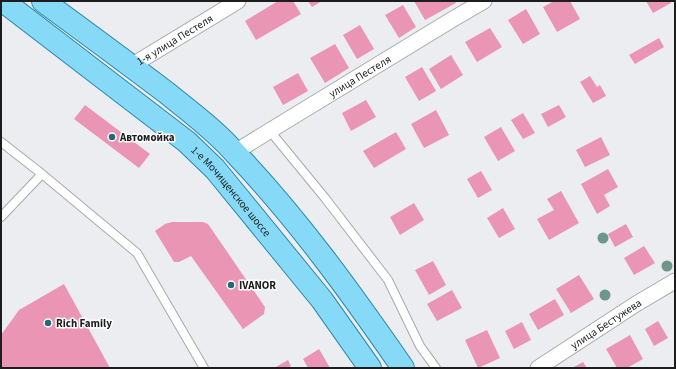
<svg xmlns="http://www.w3.org/2000/svg" width="676" height="369" font-family="'Source Sans 3',sans-serif">
<style>
.building{fill:#ea95b4}
.lines{fill:none;stroke-linecap:round;stroke-linejoin:round}
.lane-casing{stroke:#a7a9ac;stroke-width:10}
.street-casing{stroke:#a7a9ac;stroke-width:17}
.primary-casing{stroke:#2d88a8;stroke-width:24}
.lane{stroke:#fff;stroke-width:8}
.street{stroke:#fff;stroke-width:15}
.primary{stroke:#86daf7;stroke-width:22}
.tree{fill:#6c9789}
.poi-dot{fill:#226a77;stroke:#fff;stroke-width:1.5}
.labels{text-anchor:middle;dominant-baseline:central;stroke-width:3;stroke-linejoin:round;paint-order:stroke}
.street-label{font-size:11px;fill:#1d1d1e;stroke:#fff}
.poi-label{font-size:11px;font-weight:bold;fill:#1d1d1e;stroke:#fff;text-anchor:start}
</style>
<rect width="100%" height="100%" fill="#ecedf1"/>
<path class="building" d="M278,1H293L301,14L256,40L245,21Z
M308,1H322L312,7Z
M414,1H455L456,3L425,20Z
M554,1H570L580,19L557,32L543,7Z
M646,1H670L671,3L653,13Z
M403,5L416,27L399,38L385,15Z
M526,9L540,34L523,44L508,20Z
M360,25L374,49L357,59L343,35Z
M490,28L502,47L477,62L465,42Z
M659,38L664,47L635,64L629,55Z
M335,44L349,68L325,83L310,58Z
M451,55L463,75L441,89L429,69Z
M422,67L436,91L419,101L405,77Z
M298,73L308,91L283,105L273,87Z
M590,76L597,87L600,85L606,96L593,103L580,82Z
M366,100L376,117L351,131L342,113Z
M85,105L150,154L139,168L74,119Z
M559,105L566,117L548,127L541,114Z
M436,110L449,135L424,148L411,124Z
M523,113L535,133L523,139L511,120Z
M501,127L515,151L498,161L484,137Z
M396,132L406,149L374,168L363,151Z
M601,137L610,155L585,167L576,150Z
M608,169L618,187L604,195L610,206L597,214L581,184Z
M481,171L492,190L478,198L467,179Z
M561,191L579,223L549,240L537,219L554,210L547,199Z
M414,203L424,220L400,235L390,217Z
M503,208L515,229L499,238L487,218Z
M172,222H203L208,224L265,307L264,314L243,329L191,256L179,262H174L155,231L165,224Z
M626,224L633,237L615,247L608,234Z
M644,246L655,263L634,275L624,258Z
M433,261L446,285L429,295L415,270Z
M579,275L594,299L571,313L556,289Z
M64,284L110,368H1V335L19,310Z
M452,290L462,308L437,321L427,304Z
M555,299L564,315L538,330L529,314Z
M658,321L668,338L654,346L645,329Z
M522,322L531,340L514,349L505,331Z
M487,330L500,358L478,368L465,340Z
M630,335L643,359L627,368H617L606,349Z
M319,349L330,368H308L303,359Z
M288,360L291,366L287,368H274Z
M583,362L587,368H572Z"/>
<g class="lines">
<g class="lane-casing">
<path id="lane" d="M270,131L325,198L388,280L420,346L436,368
M1,142L42,174L137,253L204,368
M1,217L42,174"/>
</g>
<g class="street-casing">
<g id="street">
<path id="s1" d="M131,66L238,1"/>
<path id="s2" d="M235,152L453,19L484,1"/>
<path id="s3" d="M538,368L636,304L675,281"/>
</g>
</g>
<g class="primary-casing">
<g id="primary">
<path id="s4" d="M3,1L187,142L215,169L322,300L370,368"/>
<path d="M43,1C84,31 126,62 167,93C190,112 215,130 235,153C298,219 351,293 403,368"/>
</g>
</g>
<use href="#lane" class="lane"/>
<use href="#street" class="street"/>
<use href="#primary" class="primary"/>
</g>
<g class="tree">
<circle cx="603" cy="238" r="5.5"/>
<circle cx="667" cy="266" r="5.5"/>
<circle cx="605" cy="295" r="5.5"/>
</g>
<g class="poi-dot">
<circle cx="112" cy="137" r="4"/>
<circle cx="231" cy="285" r="4"/>
<circle cx="48" cy="323" r="4"/>
</g>
<g class="labels">
<g class="street-label">
<text stroke="none"><textPath href="#s1" startOffset="51">1-я улица Пестеля</textPath></text>
<text stroke="none"><textPath href="#s2" startOffset="146">улица Пестеля</textPath></text>
<text stroke="none"><textPath href="#s4" startOffset="298">1-е Мочищенское шоссе</textPath></text>
<text stroke="none"><textPath href="#s3" startOffset="81">улица Бестужева</textPath></text>
</g>
<g class="poi-label">
<text x="120" y="137">Автомойка</text>
<text x="239" y="285">IVANOR</text>
<text x="56" y="323">Rich Family</text>
</g>
</g>
<rect width="676" height="369" fill="none" stroke="#1d1d1e" stroke-width="4"/>
</svg>
